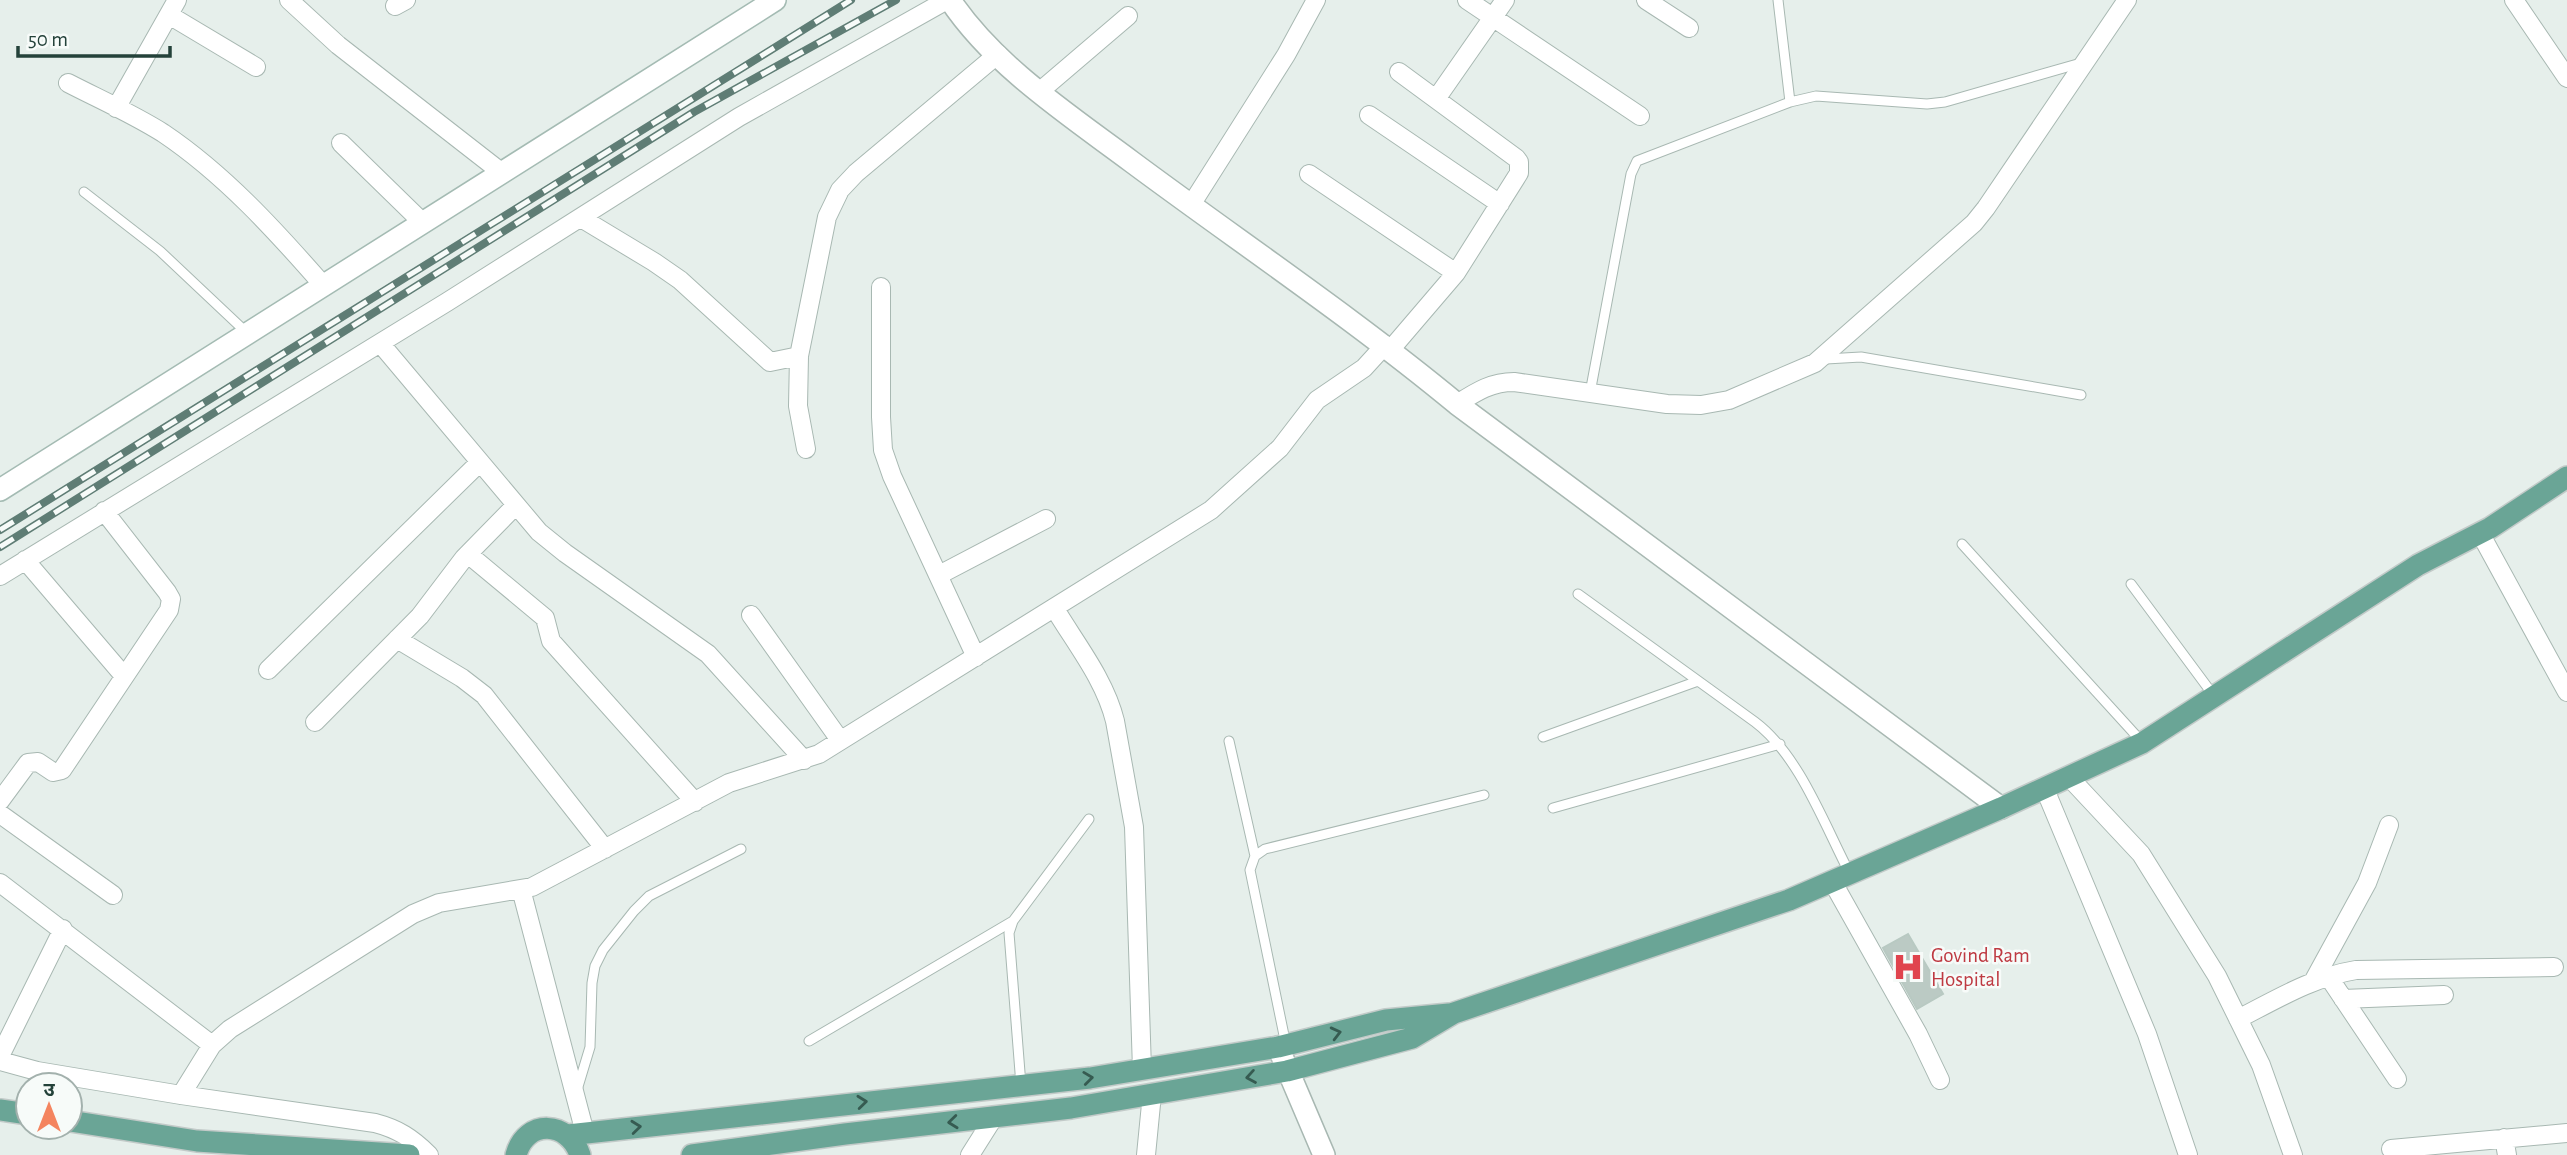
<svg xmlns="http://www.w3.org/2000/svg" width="2567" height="1155" font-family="'Alegreya Sans','Noto Sans Devanagari',sans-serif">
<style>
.building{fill:#bbcac4;stroke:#b8c9c2;stroke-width:2}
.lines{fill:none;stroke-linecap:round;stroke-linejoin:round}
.service-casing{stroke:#a8b8b2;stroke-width:11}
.minor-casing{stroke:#a8b8b2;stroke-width:20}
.tertiary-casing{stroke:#a8b8b2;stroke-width:24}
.secondary-casing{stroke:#a4bbb3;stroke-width:24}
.primary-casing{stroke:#c2cac8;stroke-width:24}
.service{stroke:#fff;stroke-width:9}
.minor{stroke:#fff;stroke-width:18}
.tertiary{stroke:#fff;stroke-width:21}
.secondary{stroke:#fff;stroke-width:21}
.primary{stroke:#6aa596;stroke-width:21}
.rail-casing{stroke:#5f7d75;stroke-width:8}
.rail{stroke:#f7fbf9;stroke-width:5;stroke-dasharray:16;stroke-linecap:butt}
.oneway{stroke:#365b51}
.labels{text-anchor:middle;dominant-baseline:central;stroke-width:5;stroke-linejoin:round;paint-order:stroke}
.health-label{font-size:21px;fill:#be3a42;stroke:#f7fbf9;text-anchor:start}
</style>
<rect width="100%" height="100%" fill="#e6efeb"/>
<path class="building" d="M1908,934L1943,994L1917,1009L1883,948Z"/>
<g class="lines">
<g class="service-casing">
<path id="service" d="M1778,0L1790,102
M84,192L160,251L247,333
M1826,359L1861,357L2081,395
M1590,393L1631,174L1637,161L1790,102L1816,96L1927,104L1945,102L2081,63
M1962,544L2142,742
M2131,584L2214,696
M1578,594L1755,722C1799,755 1824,824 1849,872
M1543,737L1698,681
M1229,741L1255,856
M1553,808L1780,744
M809,1041L1013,921
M1286,1045L1250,870L1255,856L1265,849L1484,795
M1021,1085L1009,933L1013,921L1089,819
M577,1090L590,1047L592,983L595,966L603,950L634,911L649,896L741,849"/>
</g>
<g class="minor-casing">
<path id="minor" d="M289,0L338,45L501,172
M1467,0L1640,116
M1646,0L1689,28
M2514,0L2567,78
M395,6L406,0
M169,15L256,67
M68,83C99,99 133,114 163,133C224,174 275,230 323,285
M1039,92L1128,16
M1436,99L1505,0
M116,108L177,0
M1369,115L1500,204
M341,143L422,222
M1309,174L1456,273
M1191,205L1286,55L1316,0
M581,218L654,262L680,280L770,362L799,356
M881,287V417L883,450L892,476L976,657
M380,343L539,532L565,553L708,654L804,760
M1391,349L1456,273L1519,173V162L1516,158L1399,72
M1457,404C1476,392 1491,382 1514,382L1667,404L1701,405L1729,400L1815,363L1974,223L1986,208L2127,0
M806,449L798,406L799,356L827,217L840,190L856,173L998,54
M2480,533L2567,692
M468,554L545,618L551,641L695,802
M25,560L124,676
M939,575L1046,519
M0,576L447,302L739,117L947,0
M1055,609C1076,644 1105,680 1115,721L1134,827L1142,1069
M751,615L840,740
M397,639L462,678L484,695L605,849
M268,670L479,463
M315,722L420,616L464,558L515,506
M2068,776L2141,854L2217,976L2261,1065L2293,1155
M2044,787L2147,1034L2188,1155
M0,801L28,763L38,762L53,772L62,770L169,610L171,599L167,592L104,511
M0,814L113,895
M1832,881L1918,1034L1940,1080
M0,883L212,1045
M521,889L585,1133
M2328,976L2397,1079
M2314,980L2367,883L2389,825
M2343,999L2444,995
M2238,1019C2277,999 2313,977 2356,970L2554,967
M0,1056L63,929
M0,1061L37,1071L181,1095L375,1123C398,1129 412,1138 429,1155
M181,1095L212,1045L230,1029L413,914L439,903L532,887L729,783L819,754L1211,510L1280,448L1317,400L1364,368L1385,345
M2504,1138L2507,1155
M2391,1149L2567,1133
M970,1155L994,1117
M1146,1155L1152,1094"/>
</g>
<g class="tertiary-casing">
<path id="tertiary" d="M950,0C994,66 1069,115 1132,162C1241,243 1353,318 1457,404L2001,808
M1278,1047L1324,1155"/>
</g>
<g class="secondary-casing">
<path id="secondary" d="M0,490L775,0"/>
</g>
<g class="primary-casing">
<path id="primary" d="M0,1110L28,1114
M70,1121L197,1141L409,1155
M568,1135L1090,1078L1278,1047L1386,1020L1449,1014
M516,1155C526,1118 569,1121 580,1155
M692,1155L845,1134L1071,1108L1287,1071L1412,1038L1454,1013L1789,900L2001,808L2142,743L2418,565L2490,528L2567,477"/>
</g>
<use href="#service" class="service"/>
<use href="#minor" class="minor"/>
<use href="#tertiary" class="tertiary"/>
<use href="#secondary" class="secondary"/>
<use href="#primary" class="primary"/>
<g class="rail-casing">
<path id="rail" d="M0,530L851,0
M0,547L694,112L896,0"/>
</g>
<use href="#rail" class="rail"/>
</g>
<defs><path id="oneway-chevron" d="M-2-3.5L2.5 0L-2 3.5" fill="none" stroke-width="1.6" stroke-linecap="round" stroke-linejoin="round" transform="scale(1.75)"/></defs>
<g class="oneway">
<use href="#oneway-chevron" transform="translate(1336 1033) rotate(-14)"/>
<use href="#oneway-chevron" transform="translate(1251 1077) rotate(170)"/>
<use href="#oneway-chevron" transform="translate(1088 1078) rotate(-7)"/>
<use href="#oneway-chevron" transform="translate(862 1102) rotate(-6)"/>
<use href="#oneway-chevron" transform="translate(953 1122) rotate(174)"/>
<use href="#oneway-chevron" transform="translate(636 1127) rotate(-6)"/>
</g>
<defs>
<g id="hospital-bare" transform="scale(2.415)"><path d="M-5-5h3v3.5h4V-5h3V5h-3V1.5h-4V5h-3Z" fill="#e0444e" stroke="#f7fbf9" stroke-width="2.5" paint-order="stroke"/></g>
</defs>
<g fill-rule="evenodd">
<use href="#hospital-bare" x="1908" y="967"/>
</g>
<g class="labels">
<g class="health-label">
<text x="1931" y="955">Govind Ram<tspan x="1931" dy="24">Hospital</tspan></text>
</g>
</g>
<g transform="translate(49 1106)"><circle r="33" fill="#f7fbf9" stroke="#a3b1ad" stroke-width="2"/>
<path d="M0-5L12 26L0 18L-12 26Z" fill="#f4845f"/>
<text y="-10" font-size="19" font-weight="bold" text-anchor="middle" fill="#24423a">उ</text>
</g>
<path d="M18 46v10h152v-10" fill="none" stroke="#24423a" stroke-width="3.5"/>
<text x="28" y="46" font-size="21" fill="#24423a" stroke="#f7fbf9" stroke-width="5" paint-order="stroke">50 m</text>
</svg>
